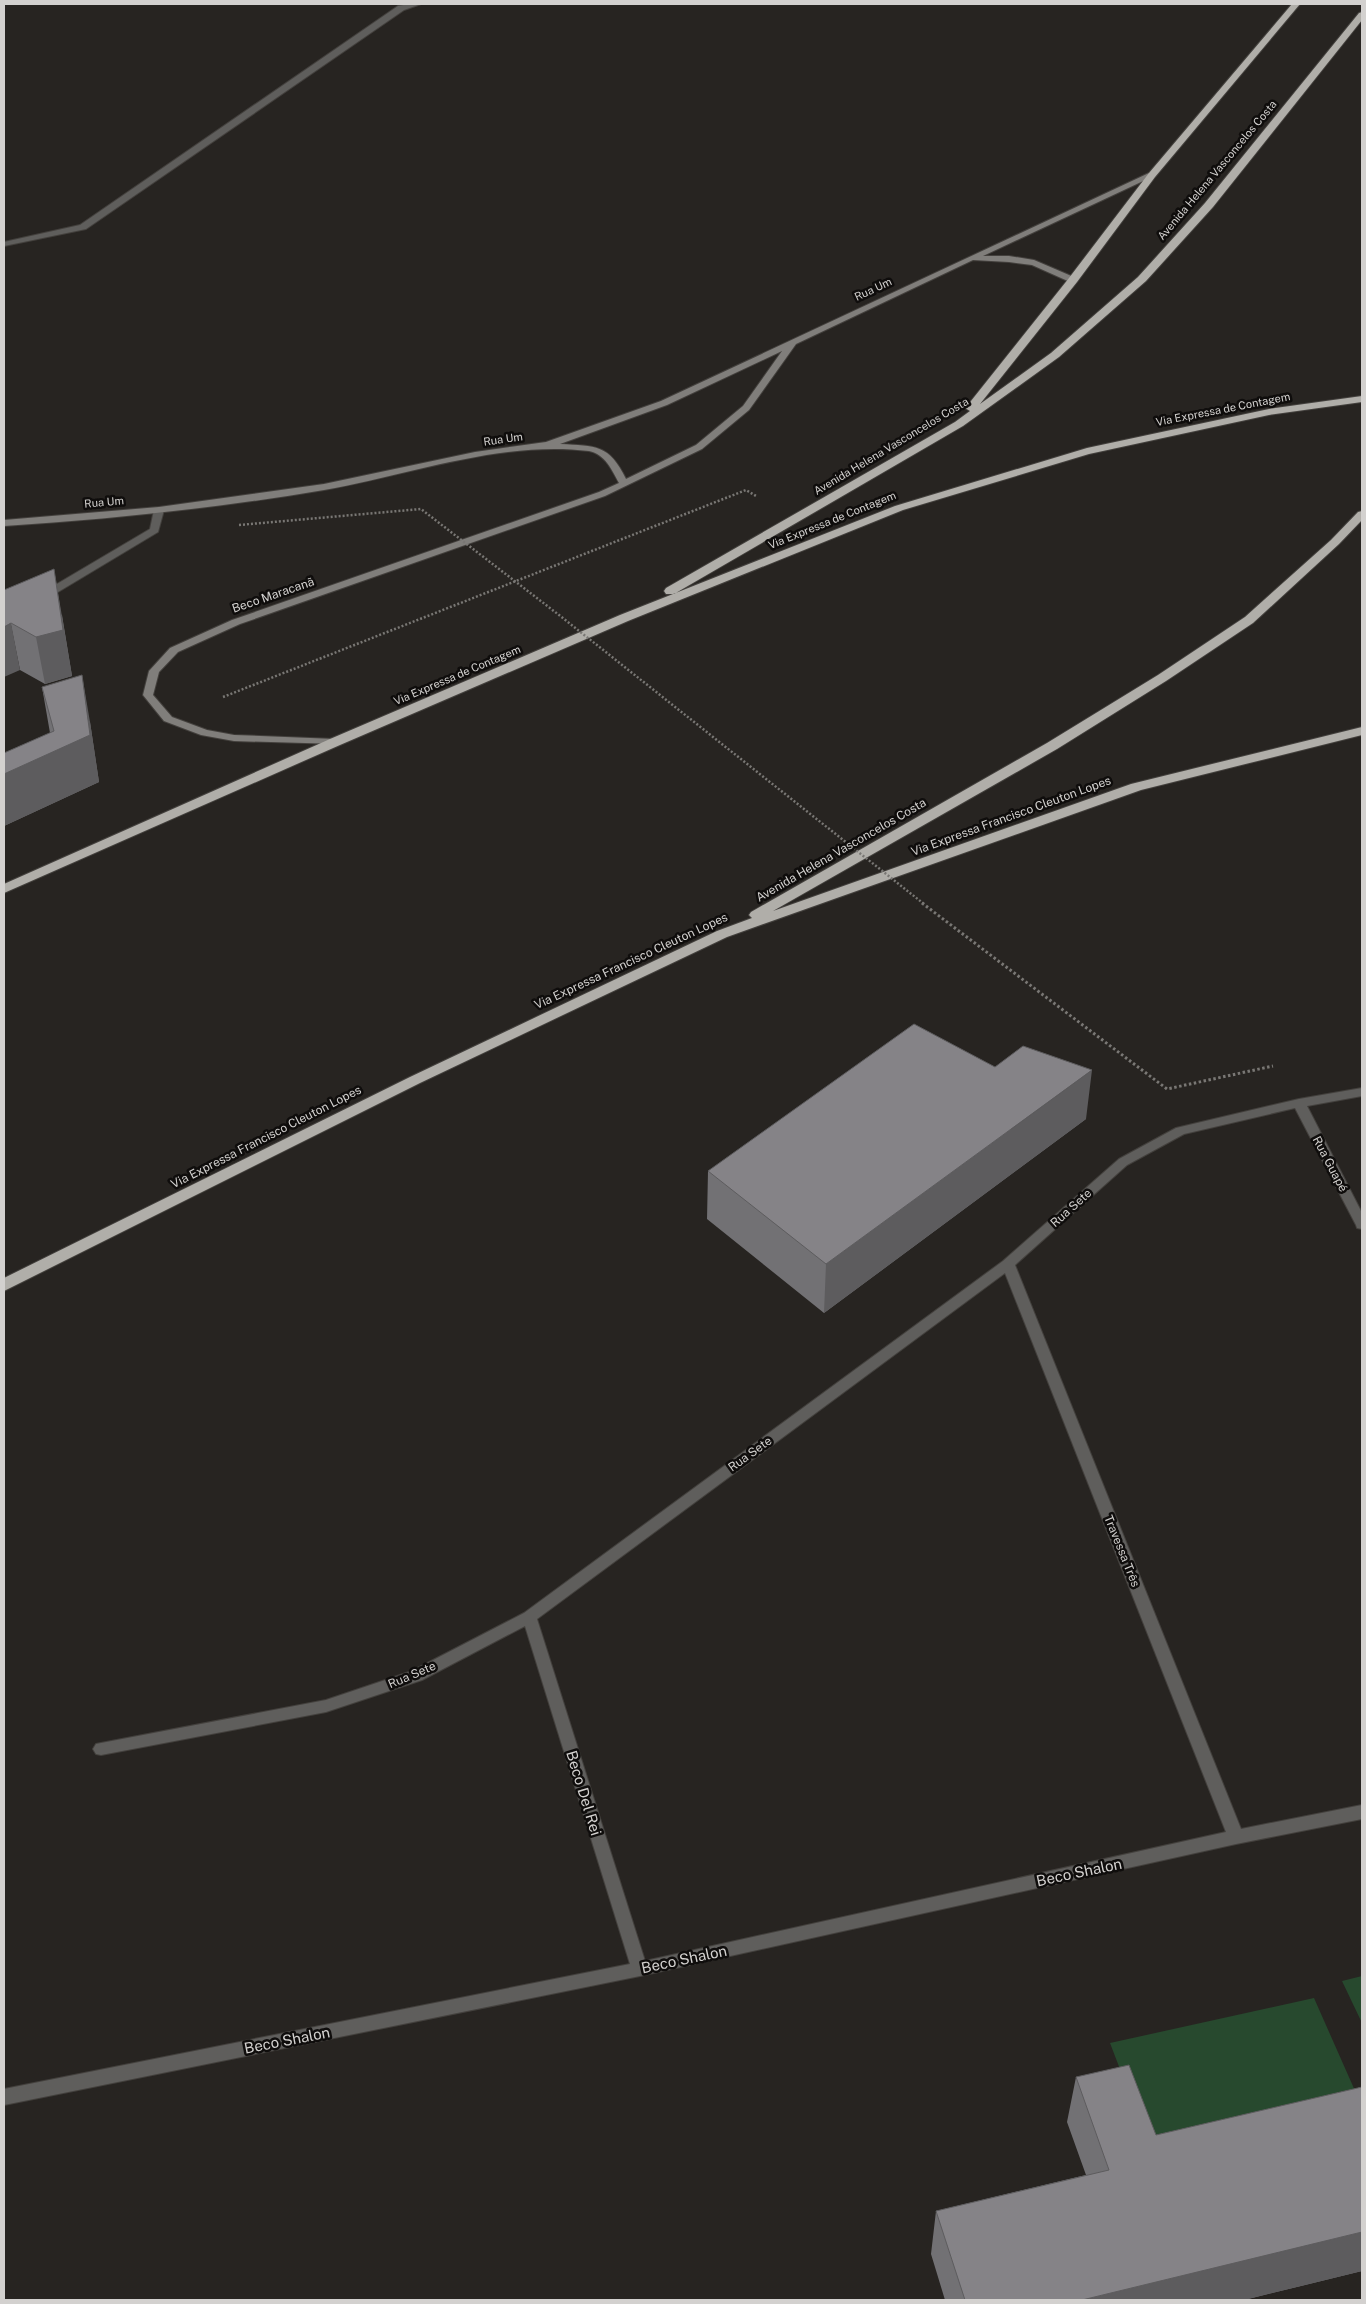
<svg xmlns="http://www.w3.org/2000/svg" width="1366" height="2304" font-family="'Public Sans',sans-serif">
<style>
.green{fill:#27492e}
.lines{fill:none;stroke-linecap:round;stroke-linejoin:round}
.lane-casing{stroke:#43403d;stroke-width:2}
.street-casing{stroke:#43403d;stroke-width:2}
.secondary-casing{stroke:#43403d;stroke-width:2}
.highway-casing{stroke:#43403d;stroke-width:2}
.path{stroke:#797774;stroke-width:2.5;stroke-dasharray:2 2;stroke-linecap:butt}
.lane{fill:#5f5e5c;fill-rule:evenodd}
.street{fill:#5f5e5c;fill-rule:evenodd}
.secondary{fill:#807e7b;fill-rule:evenodd}
.highway{fill:#b0aea9;fill-rule:evenodd}
.path-bridge-far1{stroke:#797774;stroke-width:2.5;stroke-dasharray:2 2;stroke-linecap:butt}
.path-bridge{stroke:#797774;stroke-width:3;stroke-dasharray:2.5 2.5;stroke-linecap:butt}
.wall{fill:#727174}
.shaded-wall{fill:#5d5c5e}
.building{fill:#858387;stroke:#5d5c5e}
.labels{text-anchor:middle;dominant-baseline:central;stroke-width:5;stroke-linejoin:round;paint-order:stroke}
.far-street-label{font-size:11px;fill:#d3d1cf;stroke:#0f0d0c}
.street-label{font-size:12px;fill:#d3d1cf;stroke:#0f0d0c}
.near-street-label{font-size:15px;fill:#d3d1cf;stroke:#0f0d0c}
</style>
<rect width="100%" height="100%" fill="#272421"/>
<path class="green" d="M1362,1976V2023L1342,1981Z
M1314,1998L1356,2093L1147,2140L1110,2043Z"/>
<g class="lines">
<g class="lane-casing">
<path id="lane" d="M409,4H421L404,10L86,229L4,246V242L80,225L398,6Z
M159,507L164,510L158,532L48,598H40V594L150,529L154,510Z"/>
</g>
<g class="street-casing">
<path id="street" d="M1362,1088V1096L1307,1106L1362,1213V1229L1357,1228L1356,1225L1295,1108L1184,1134L1127,1165L1015,1265L1241,1829L1362,1805V1819L1236,1844L640,1976L4,2105V2089L630,1964L525,1626L422,1680L326,1712L101,1755L96,1754L93,1749L96,1744L101,1743L326,1700L412,1671L524,1613L1003,1261L1119,1159L1176,1128L1299,1099ZM1005,1273L1226,1832L645,1961L537,1619Z"/>
</g>
<g class="secondary-casing">
<path id="secondary" d="M1149,173L1156,175L983,256H1009L1034,260L1076,278V282H1070L1032,265L1009,262L973,260L796,344L749,410L702,449L605,496L240,624L178,652L159,672L153,695L172,717L207,730L234,735L335,739L339,740V744L234,741L201,735L164,721L143,695L149,671L170,648L232,620L599,492L619,483C612,470 605,454 589,451C502,440 409,475 324,490C218,508 111,519 4,526V520L159,507L324,484L475,452L546,442L661,401ZM782,351L743,406L696,445L626,479C609,444 596,446 560,444L667,405Z"/>
</g>
<g class="highway-casing">
<path id="highway" d="M1292,4H1300L1155,177L1077,282L980,404L1051,353L1138,277L1205,203L1359,13L1362,12V20L1213,207L1146,281L1059,357L963,426L674,594H666L664,591L666,588L955,422L970,411L965,408L967,406L1069,278L1149,173Z
M1362,396V402L1269,415L1089,454L903,510L628,621L340,745L4,893V884L330,739L620,615L895,506L1087,448L1269,409Z
M1362,511V520L1339,544L1253,623L1166,681L1057,749L773,911L1131,784L1362,727V735L1141,790L727,937L420,1083L4,1291V1278L410,1077L717,931L752,918L749,915L751,912L1047,743L1158,675L1245,617L1331,540L1358,512Z"/>
</g>
<path class="path" d="M223,697L746,490L756,496"/>
<use href="#lane" class="lane"/>
<use href="#street" class="street"/>
<use href="#secondary" class="secondary"/>
<use href="#highway" class="highway"/>
<path class="path-bridge-far1" d="M239,525L421,509L559,615L924,904"/>
<path class="path-bridge" d="M922,903L1167,1089L1273,1066"/>
</g>
<path class="wall" d="M4,590L62,615L72,676L45,684L20,670Z
M42,687L90,722L99,782L4,826V753L50,733Z
M1086,1119L824,1313L707,1219L708,1171Z
M1076,2077L1156,2135L1362,2087V2271L1244,2300H945L931,2254L936,2211L1086,2175L1067,2122Z"/>
<path class="shaded-wall" d="M54,569L72,676L45,684L36,637Z
M11,623L20,670L4,677V627Z
M82,675L90,722L99,782L4,826V774L90,735Z
M1092,1070L1086,1119L824,1313L826,1264Z
M1362,2232V2271L1244,2300H1082Z"/>
<path class="building" d="M54,569L63,630L36,637L11,623L4,627V590Z
M82,675L90,735L4,774V753L54,731L42,687Z
M914,1024L995,1067L1023,1046L1092,1070L826,1264L708,1171Z
M1129,2065L1156,2135L1362,2087V2232L1082,2300H965L936,2211L1109,2170L1076,2077Z"/>
<g class="labels">
<g class="far-street-label">
<text transform="translate(1217 170) rotate(-50)">Avenida Helena Vasconcelos Costa</text>
<text transform="translate(873 289) rotate(-25)">Rua Um</text>
<text transform="translate(1223 409) rotate(-11)">Via Expressa de Contagem</text>
<text transform="translate(503 439) rotate(-8)">Rua Um</text>
<text transform="translate(891 446) rotate(-31)">Avenida Helena Vasconcelos Costa</text>
<text transform="translate(104 502) rotate(-5)">Rua Um</text>
<text transform="translate(832 520) rotate(-22)">Via Expressa de Contagem</text>
<text transform="translate(457 675) rotate(-23)">Via Expressa de Contagem</text>
</g>
<g class="street-label">
<text transform="translate(273 595) rotate(-19)">Beco Maracanã</text>
<text transform="translate(1011 816) rotate(-20)">Via Expressa Francisco Cleuton Lopes</text>
<text transform="translate(841 850) rotate(-30)">Avenida Helena Vasconcelos Costa</text>
<text transform="translate(631 961) rotate(-25)">Via Expressa Francisco Cleuton Lopes</text>
<text transform="translate(266 1137) rotate(-27)">Via Expressa Francisco Cleuton Lopes</text>
<text transform="translate(1330 1164) rotate(62)">Rua Guapé</text>
<text transform="translate(1071 1208) rotate(-42)">Rua Sete</text>
<text transform="translate(750 1454) rotate(-36)">Rua Sete</text>
<text transform="translate(1122 1551) rotate(68)">Travessa Três</text>
<text transform="translate(412 1675) rotate(-23)">Rua Sete</text>
</g>
<g class="near-street-label">
<text transform="translate(584 1793) rotate(73)">Beco Del Rei</text>
<text transform="translate(1079 1872) rotate(-12)">Beco Shalon</text>
<text transform="translate(684 1959) rotate(-12)">Beco Shalon</text>
<text transform="translate(287 2040) rotate(-11)">Beco Shalon</text>
</g>
</g>
<rect width="1366" height="2304" fill="none" stroke="#d3d1cf" stroke-width="10"/>
</svg>
